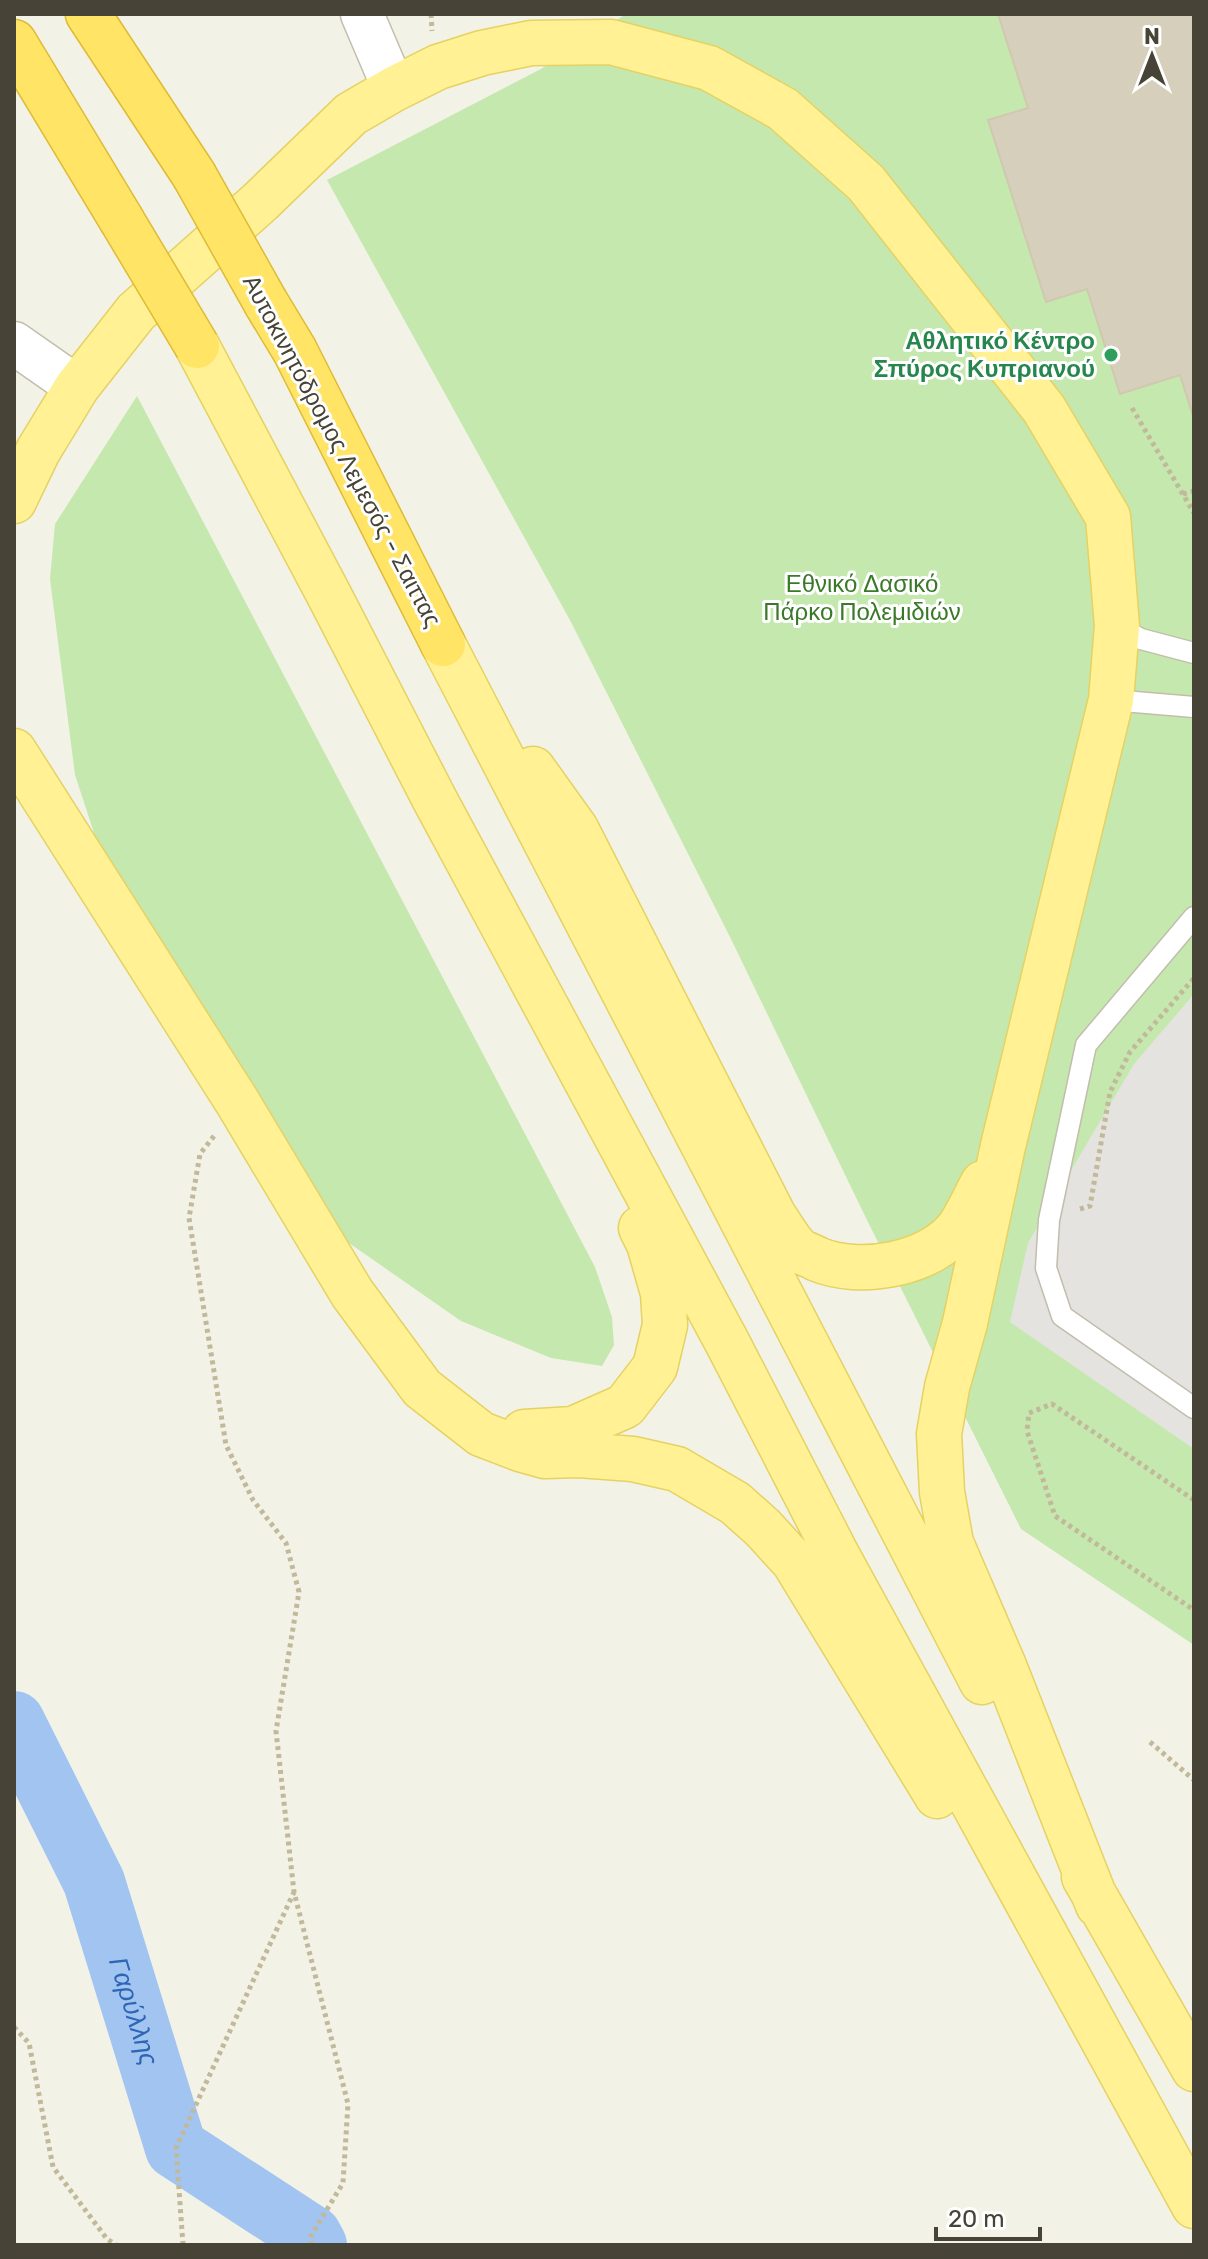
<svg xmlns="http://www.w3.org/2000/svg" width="1208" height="2259" font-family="Rubik,sans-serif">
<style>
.green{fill:#c5e8af}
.parking{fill:#e4e3df}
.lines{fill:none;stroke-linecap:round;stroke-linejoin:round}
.river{stroke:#a2c4f1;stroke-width:62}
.building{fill:#d5cfbc;stroke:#d0c8af;stroke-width:2}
.lane-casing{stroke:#c2beac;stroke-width:23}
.street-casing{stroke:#c2beac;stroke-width:45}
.primary-casing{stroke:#e5d263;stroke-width:47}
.highway-casing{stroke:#dfbb35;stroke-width:47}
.path{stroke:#c1b99a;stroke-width:5;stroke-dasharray:4 4;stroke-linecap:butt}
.lane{stroke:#fff;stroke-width:20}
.street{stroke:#fff;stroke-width:42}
.primary{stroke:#fff194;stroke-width:44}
.highway{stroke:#ffe466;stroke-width:44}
.highway-bridge-casing{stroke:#dfbb35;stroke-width:47;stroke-linecap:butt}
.highway-bridge{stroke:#ffe466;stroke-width:44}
.leisure-dot{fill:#2e9e5b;stroke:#fff;stroke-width:3}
.labels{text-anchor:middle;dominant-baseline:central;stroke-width:6;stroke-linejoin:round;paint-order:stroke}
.leisure-label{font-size:24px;font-weight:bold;fill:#27864d;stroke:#fff;text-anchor:end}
.street-label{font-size:24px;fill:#474336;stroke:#fff}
.park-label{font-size:24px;fill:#3a7928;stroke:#fff}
.water-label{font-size:26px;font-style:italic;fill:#2d66b4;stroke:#fff}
</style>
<rect width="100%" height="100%" fill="#f3f2e7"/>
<path class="green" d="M626,14H1194V1645L1021,1529L865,1216L731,939L571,622L327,180L541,69Z
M137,396L595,1267L612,1317L614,1345L602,1366L551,1358L461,1321L326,1227L100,851L75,775L50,579L55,524Z"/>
<path class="parking" d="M1194,994V1449L1010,1322L1028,1243L1134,1064Z"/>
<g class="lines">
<path class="river" id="s1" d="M14,1722L94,1882L176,2148L311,2236L316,2245"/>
</g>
<path class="building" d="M998,14H1194V419L1180,375L1120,394L1087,289L1046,302L988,120L1028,108Z"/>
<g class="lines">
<g class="lane-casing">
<path id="lane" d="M1117,626L1141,639L1194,653
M1111,700L1194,707
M1194,917L1086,1045L1049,1220L1046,1268L1062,1316L1194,1408"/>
</g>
<g class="street-casing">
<path id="street" d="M362,14L394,89
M14,343L77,387"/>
</g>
<g class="primary-casing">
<path id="primary" d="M197,346L328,593L436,802L727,1342L837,1555L1194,2206
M14,501L38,451L77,387L136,312L260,202L351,114L394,89L438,67L482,53L531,43L611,42L709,68L783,109L866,183L1044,409L1108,517L1117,626L1111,700L1003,1146L965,1323L947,1387L939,1434L942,1492L951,1543L1004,1666L1098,1905
M443,644L982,1682
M14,751L238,1103L352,1293L422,1388L481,1434L520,1449L545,1456L579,1455L633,1459L677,1469L735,1503L763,1528L794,1562L937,1796
M533,769L576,829L774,1216C782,1227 790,1243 800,1251C805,1254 812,1256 817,1259C859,1277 931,1265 959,1227C968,1214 975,1197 983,1183
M524,1432L573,1429L625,1406L655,1367L665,1325L663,1293L649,1244L641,1228
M1084,1877L1194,2069"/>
</g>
<g class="highway-casing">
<path id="highway" d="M88,14L194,175
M14,42L121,219
M266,303L295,351L443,644"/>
</g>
<path class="path" d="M431,14L432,31
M1132,408L1194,513
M1183,494L1194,491
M214,1136L200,1154L189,1218L226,1445L253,1500L286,1543L299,1592L276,1731L294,1892L348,2104L343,2183L311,2236V2245
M1080,1209L1090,1206L1110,1092L1130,1052L1194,978
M1194,1500L1052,1404L1029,1413L1027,1431L1055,1516L1194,1610
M1150,1742L1194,1780
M14,2027L29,2043L53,2167L107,2239L116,2245
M183,2245L176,2148L294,1892"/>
<use href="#lane" class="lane"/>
<use href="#street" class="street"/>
<use href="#primary" class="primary"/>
<use href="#highway" class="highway"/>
<g class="highway-bridge-casing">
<path id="highway-bridge" d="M194,175L266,303
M121,219L197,346"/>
</g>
<use href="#highway-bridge" class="highway-bridge"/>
</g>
<circle class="leisure-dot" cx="1111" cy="355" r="8"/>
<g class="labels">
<g class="leisure-label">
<text x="1095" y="341">Αθλητικό Κέντρο<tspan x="1095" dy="28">Σπύρος Κυπριανού</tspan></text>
</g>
<g class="street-label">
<text transform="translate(342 451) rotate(62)">Αυτοκινητόδρομος Λεμεσός - Σαιττας</text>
</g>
<g class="park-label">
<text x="862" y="584">Εθνικό Δασικό<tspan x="862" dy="28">Πάρκο Πολεμιδιών</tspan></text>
</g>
<g class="water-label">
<text stroke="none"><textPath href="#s1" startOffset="314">Γαρύλλης</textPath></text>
</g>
</g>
<rect width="1208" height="2259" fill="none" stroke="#474336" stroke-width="32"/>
<g transform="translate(1152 56)" stroke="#ffffff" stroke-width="6" paint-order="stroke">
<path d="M0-6L14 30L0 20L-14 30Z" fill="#474336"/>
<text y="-12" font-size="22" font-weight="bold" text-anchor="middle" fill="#474336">N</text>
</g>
<path d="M936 2227v12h104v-12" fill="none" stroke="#474336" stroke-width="4"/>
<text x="948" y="2227" font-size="24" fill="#474336" stroke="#ffffff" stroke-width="6" paint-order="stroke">20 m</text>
</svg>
